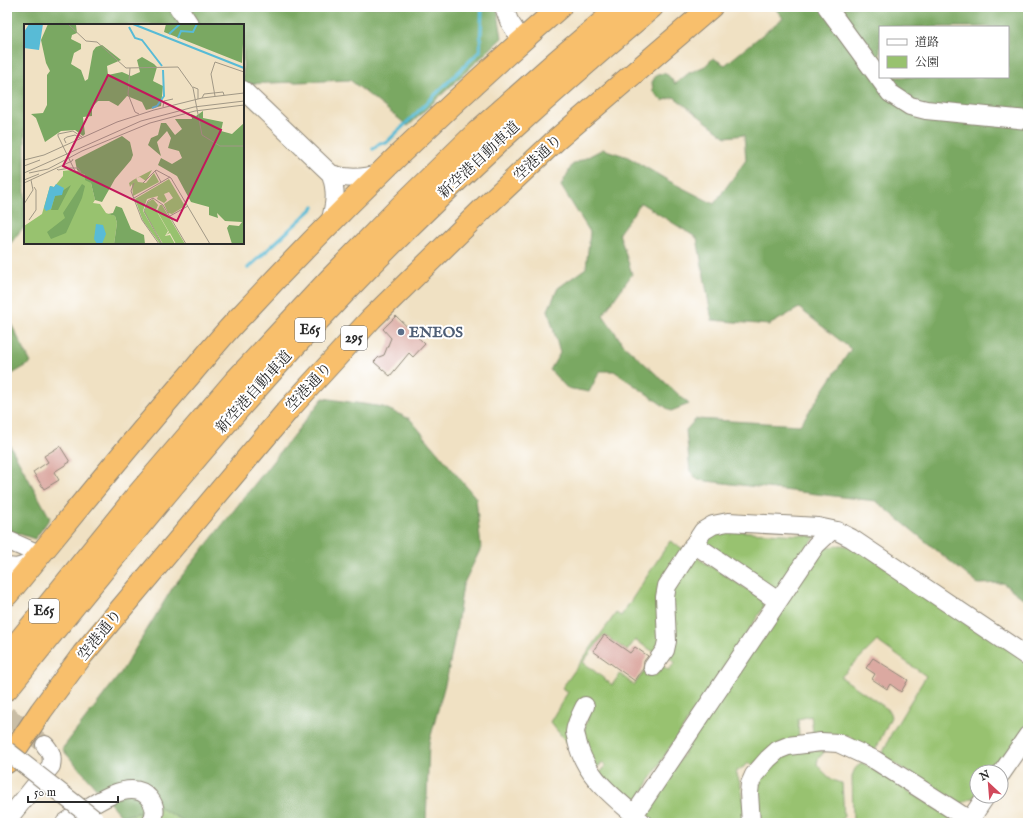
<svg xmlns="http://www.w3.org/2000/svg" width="1035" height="830" font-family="'IM FELL English','Noto Serif JP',serif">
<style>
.green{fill:#98c26f;stroke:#62764d}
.forest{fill:#7aa862;stroke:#526a46;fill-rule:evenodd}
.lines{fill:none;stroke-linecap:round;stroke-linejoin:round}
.stream{stroke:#58bbd6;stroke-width:3.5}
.building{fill:#dba9a1}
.minor-tunnel{stroke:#c9bda5;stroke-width:18;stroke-dasharray:18 9;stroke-linecap:butt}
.minor-casing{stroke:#8e8677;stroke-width:20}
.highway-casing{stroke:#8e8677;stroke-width:24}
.minor{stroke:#fff;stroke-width:18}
.highway{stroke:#f8bf6c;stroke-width:22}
.minor-bridge-casing{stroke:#8e8677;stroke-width:20;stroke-linecap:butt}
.minor-bridge{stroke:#fff;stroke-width:18}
.service-dot{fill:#5c6f8a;stroke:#fff;stroke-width:1.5}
.labels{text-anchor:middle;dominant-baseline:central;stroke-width:4;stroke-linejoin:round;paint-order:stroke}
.shield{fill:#fff;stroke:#6b6b6b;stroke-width:1}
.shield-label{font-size:14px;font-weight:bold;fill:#2b2b2b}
.street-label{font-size:15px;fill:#2b2b2b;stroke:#fff}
.service-label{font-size:15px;font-weight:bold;fill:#4e5e75;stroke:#fff;text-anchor:start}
.inset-river{fill:none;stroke:#58bbd6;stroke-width:2}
.inset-road{fill:none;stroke:#a19886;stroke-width:1}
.view{fill:#c2185b;fill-opacity:0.15;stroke:#c2185b;stroke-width:2}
.inset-edge{fill:none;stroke:#2b2b2b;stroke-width:2}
</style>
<rect width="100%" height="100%" fill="#fff"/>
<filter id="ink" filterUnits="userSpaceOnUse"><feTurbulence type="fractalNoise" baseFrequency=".025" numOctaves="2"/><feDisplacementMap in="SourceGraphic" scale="8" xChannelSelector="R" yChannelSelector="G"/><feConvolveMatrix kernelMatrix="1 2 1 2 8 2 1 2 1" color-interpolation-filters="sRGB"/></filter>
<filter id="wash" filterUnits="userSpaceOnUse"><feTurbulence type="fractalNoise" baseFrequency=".012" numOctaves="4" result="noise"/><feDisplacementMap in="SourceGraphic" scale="16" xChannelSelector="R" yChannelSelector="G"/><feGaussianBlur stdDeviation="0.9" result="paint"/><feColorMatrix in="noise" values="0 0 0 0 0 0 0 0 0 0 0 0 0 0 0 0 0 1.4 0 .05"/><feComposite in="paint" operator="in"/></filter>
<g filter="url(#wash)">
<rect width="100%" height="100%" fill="#f0e1c3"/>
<path class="green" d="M716,530L816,536L778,591L702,541Z
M670,541L685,550L661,587L662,645L654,652L635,640L627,651L604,635L583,662L612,685L620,674L634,685L645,670L655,676L662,666L669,670L675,662L668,657L672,652L674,645L671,596L673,588L693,555L761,598L764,607L667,752L639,798L625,799L598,776L606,765L603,763L596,768L592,767L582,738L591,706L582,701C569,722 569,726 573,750L550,722L568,692L562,688L616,613L621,616Z
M841,545L854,547L1028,659V726L997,772H977V795L963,803H954L882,755L891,734L926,676L877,641L841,677L889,710L891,717L876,749L871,753L867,752L849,736L845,735L818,741L814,740L811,716L798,719L799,738L752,765L749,763L736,772L741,786L748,823H651L649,818V806L815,555L825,548Z
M795,749L825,751L818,759L817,764C823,772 832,782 842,783L844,817L840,820L841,823H757V778L773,761Z
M863,763L960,823H853L852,777C854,769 856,766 863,763Z
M162,809L188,823H99L121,816Z"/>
<path class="forest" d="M7,7H497L502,38L408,126L350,80L243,84V25H25V227L21,230L7,248Z
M774,7H1028V602L1003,583L978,584L876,501L698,480L690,471L686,430L696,419L800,425L851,349L799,308L769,325L712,320L697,238L641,203L619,233L632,274L603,315L623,344L689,404L671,411L614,371H600L589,392L567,388L550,370L560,353L548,310L558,288L586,268L590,232L561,186L572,165L603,149L628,157L669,181L714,204L746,160L744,135L726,137L674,97L662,101L653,92L652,82L657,74C668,72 669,76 675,84L689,73L705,66L713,58L725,65L783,18ZM880,27H1008V77H880Z
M7,316L31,363L7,377Z
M323,398L383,407L410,419L476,498L481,548L463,585L457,625L448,673L429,743L426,823H188L162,809L121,816L62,749L120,674L173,587Z
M7,440L50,518L35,539L7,530Z"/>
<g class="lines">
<path class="stream" d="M373,149L380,143H386L480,51L482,7
M248,268L314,207"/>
</g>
<g id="blocks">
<path class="building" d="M396,316L425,344L413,357L409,353L390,376L374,362L379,357L384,355L391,338L383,329Z
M60,446L70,462L54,472L59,480L44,489L33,472L48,462L44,456Z
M604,635L630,653L635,647L648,656L644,661L643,669L635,681L593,651Z
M873,658L908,680L901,692L890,684L887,689L872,679L875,674L866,668Z"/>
</g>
</g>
<g filter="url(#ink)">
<use href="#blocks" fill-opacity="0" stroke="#8e8677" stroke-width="1"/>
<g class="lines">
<path class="minor-tunnel" d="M7,715L45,745"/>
<g class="minor-casing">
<path id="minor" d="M178,7L190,25
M504,7L509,21L522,41
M827,7L890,93L910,106L926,110L1028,120
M243,90L331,174C349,180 364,179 381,173
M330,223C335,204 337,193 331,174
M7,540L32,551
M694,544L778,601
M7,567L17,568L34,562
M653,667L665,650L667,641L665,597L667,586L703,531L713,525L728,522L818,527L837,531L851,538L1028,657
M585,706C581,714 576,723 575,732C575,735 577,738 577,741C585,778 616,798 642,822
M1001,774L1028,735
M634,815L816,545L832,530
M7,820L51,766C53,756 51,752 45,745
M970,820L986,796
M65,823C83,811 130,774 149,798C156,806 156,814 151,823
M751,823L749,793L750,784L754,775L768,759L778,750L788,746L821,742L838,743L875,760L974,823"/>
</g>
<g class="highway-casing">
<path id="highway" d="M7,595C67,522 126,448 189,376C206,356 223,334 242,315C342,207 449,104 560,7
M7,656L134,499L234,382L329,280L400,207L477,132L558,60L620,7
M7,689C116,554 224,419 344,293C441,191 544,98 652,7
M7,762L41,711L83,654L287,411L371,319L487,205L555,141L711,7"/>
</g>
<use href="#minor" class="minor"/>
<use href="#highway" class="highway"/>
<g class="minor-bridge-casing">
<path id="minor-bridge" d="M7,751L94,819"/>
</g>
<use href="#minor-bridge" class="minor-bridge"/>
</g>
</g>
<circle class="service-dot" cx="401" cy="332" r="4"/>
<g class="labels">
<g class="shield">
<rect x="295" y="318" width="30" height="24" rx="3"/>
<rect x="341" y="326" width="26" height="24" rx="3"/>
<rect x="29" y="599" width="30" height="24" rx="3"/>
</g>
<g class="shield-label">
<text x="310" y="330">E65</text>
<text x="354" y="338">295</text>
<text x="44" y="611">E65</text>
</g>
<g class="street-label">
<text transform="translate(538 158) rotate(-43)">空港通り</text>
<text transform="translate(479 160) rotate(-43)">新空港自動車道</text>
<text transform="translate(309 387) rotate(-47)">空港通り</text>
<text transform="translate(254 392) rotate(-48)">新空港自動車道</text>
<text transform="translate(100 635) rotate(-51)">空港通り</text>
</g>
<g class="service-label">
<text x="409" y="332">ENEOS</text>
</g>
</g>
<g transform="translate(24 24)">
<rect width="220" height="220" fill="#f0e1c3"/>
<path d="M47,146L58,148L67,159L71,176L69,179L76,180L82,189L91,192L93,199L90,220H0V202L18,190L26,162L30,163L39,152V147ZM128,146L122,157L116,153L112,154L114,158L122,159L130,149L135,158L109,172L108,160L106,163L105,159L109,156ZM145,155L161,182L148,190L144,189L140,180L149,174L145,168L140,170L143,176L140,179L133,175L134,172L123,175L119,187L138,220H136L119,197L111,175ZM129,175L134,181L132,186L144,207L141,212L146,211L151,220H139L120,188L124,178ZM136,181H138L161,220H152L146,209L142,211L145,208L133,187Z" fill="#98c26f"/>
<path d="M24,0L52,1L53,9L48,11L47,15L57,20V25L50,29L47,40L57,46L61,57L64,55L69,27L72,23L78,21L97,36L83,42L84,51L98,48L107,52L116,48L113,36L118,33L130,40L133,43L129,57L139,62L137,82L122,86L118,78L103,72L94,82L85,77H74L68,83V92L59,93L61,110L59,112L51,106L37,107L21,118L12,94L7,90L19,89L23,81V51L26,47L22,39L17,16ZM142,0H220L218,39L140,8ZM179,87V94L199,98L197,107L208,110L220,99V220H208L203,204L205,201L215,202L218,198L201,197L193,189L194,194L185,191V183L167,178L153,152L134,141L137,134L148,140L158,134L155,127L144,124L147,114L143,107L133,118L137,132L124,121L127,114L134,111L137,99H142L151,111L158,105L151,95H168L167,90L172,92ZM98,112L106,118L109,131L107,136L91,155L78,178L71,176L67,159L61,156V151L53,146L51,136ZM58,160L61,162L58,174L42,209L27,215L23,208L41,194L39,189ZM47,161L34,186H27L31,172ZM92,182L98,184L107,205L120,211L121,220H90L93,199L91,192L84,190L89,189Z" fill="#7aa862"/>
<path d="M5,0H19L15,26L0,24V8ZM32,160L40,164L38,171L31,172L27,185L22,187L20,184L26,162L30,163ZM72,200L79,201L82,210L78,220H73L70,215Z" fill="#58bbd6"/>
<path class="inset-river" d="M109,0L220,44M105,3L111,14L118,16L138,42M145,10L156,0M154,14L157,7L169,8L173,0M128,84L133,82L140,72L139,46"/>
<path class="inset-road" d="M44,0L62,17L73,18L102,44L154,43L169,64L178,111L196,122H220M106,44L104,70L111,88L115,90M169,63L174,65V75M191,72L187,50L191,38L220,48M178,74L180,70L199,68L200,71M139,83L140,77L149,75M42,119L40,115L43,113L51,111L56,114M0,136L20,131L93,98L130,86L178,74L220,69M0,142L16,136M33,145L34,146L46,144H54L57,148H52L50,145L36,116L34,112V110L49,107L58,113M131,147L137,158M0,149L117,97L170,83L220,77M5,149L24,145L58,127L126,99L171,87L220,81M0,156L15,150M0,159L48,137L49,135M110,159L107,167L118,196L135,220M119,159L132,146L147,154L186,220M110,174L146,153M0,180L9,166L7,156M146,192L164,182M5,196L12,186V166L10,163M138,220L120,187L124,177L129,174L139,181L162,220"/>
<path class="view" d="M84,51L197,106L153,197L39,142Z"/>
<rect width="220" height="220" class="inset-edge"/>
</g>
<rect width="1035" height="830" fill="none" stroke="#fff" stroke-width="24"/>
<rect x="879" y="26" width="130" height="52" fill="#ffffff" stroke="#aaaaaa"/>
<rect x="887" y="39" width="20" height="6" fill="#ffffff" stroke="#aaaaaa"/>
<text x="915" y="46" font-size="12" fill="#2b2b2b">道路</text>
<rect x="887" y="56" width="20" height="12" fill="#98c26f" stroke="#aaaaaa"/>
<text x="915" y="66" font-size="12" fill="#2b2b2b">公園</text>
<g transform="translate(989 784) rotate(334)"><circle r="19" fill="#ffffff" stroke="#aaaaaa"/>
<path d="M0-3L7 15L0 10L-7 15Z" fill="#d1495b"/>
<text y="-6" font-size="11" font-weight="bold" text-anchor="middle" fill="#2b2b2b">N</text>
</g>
<path d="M28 796v6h90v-6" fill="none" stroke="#2b2b2b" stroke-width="2"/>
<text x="34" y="796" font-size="12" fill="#2b2b2b" stroke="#ffffff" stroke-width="3" paint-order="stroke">50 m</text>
</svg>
